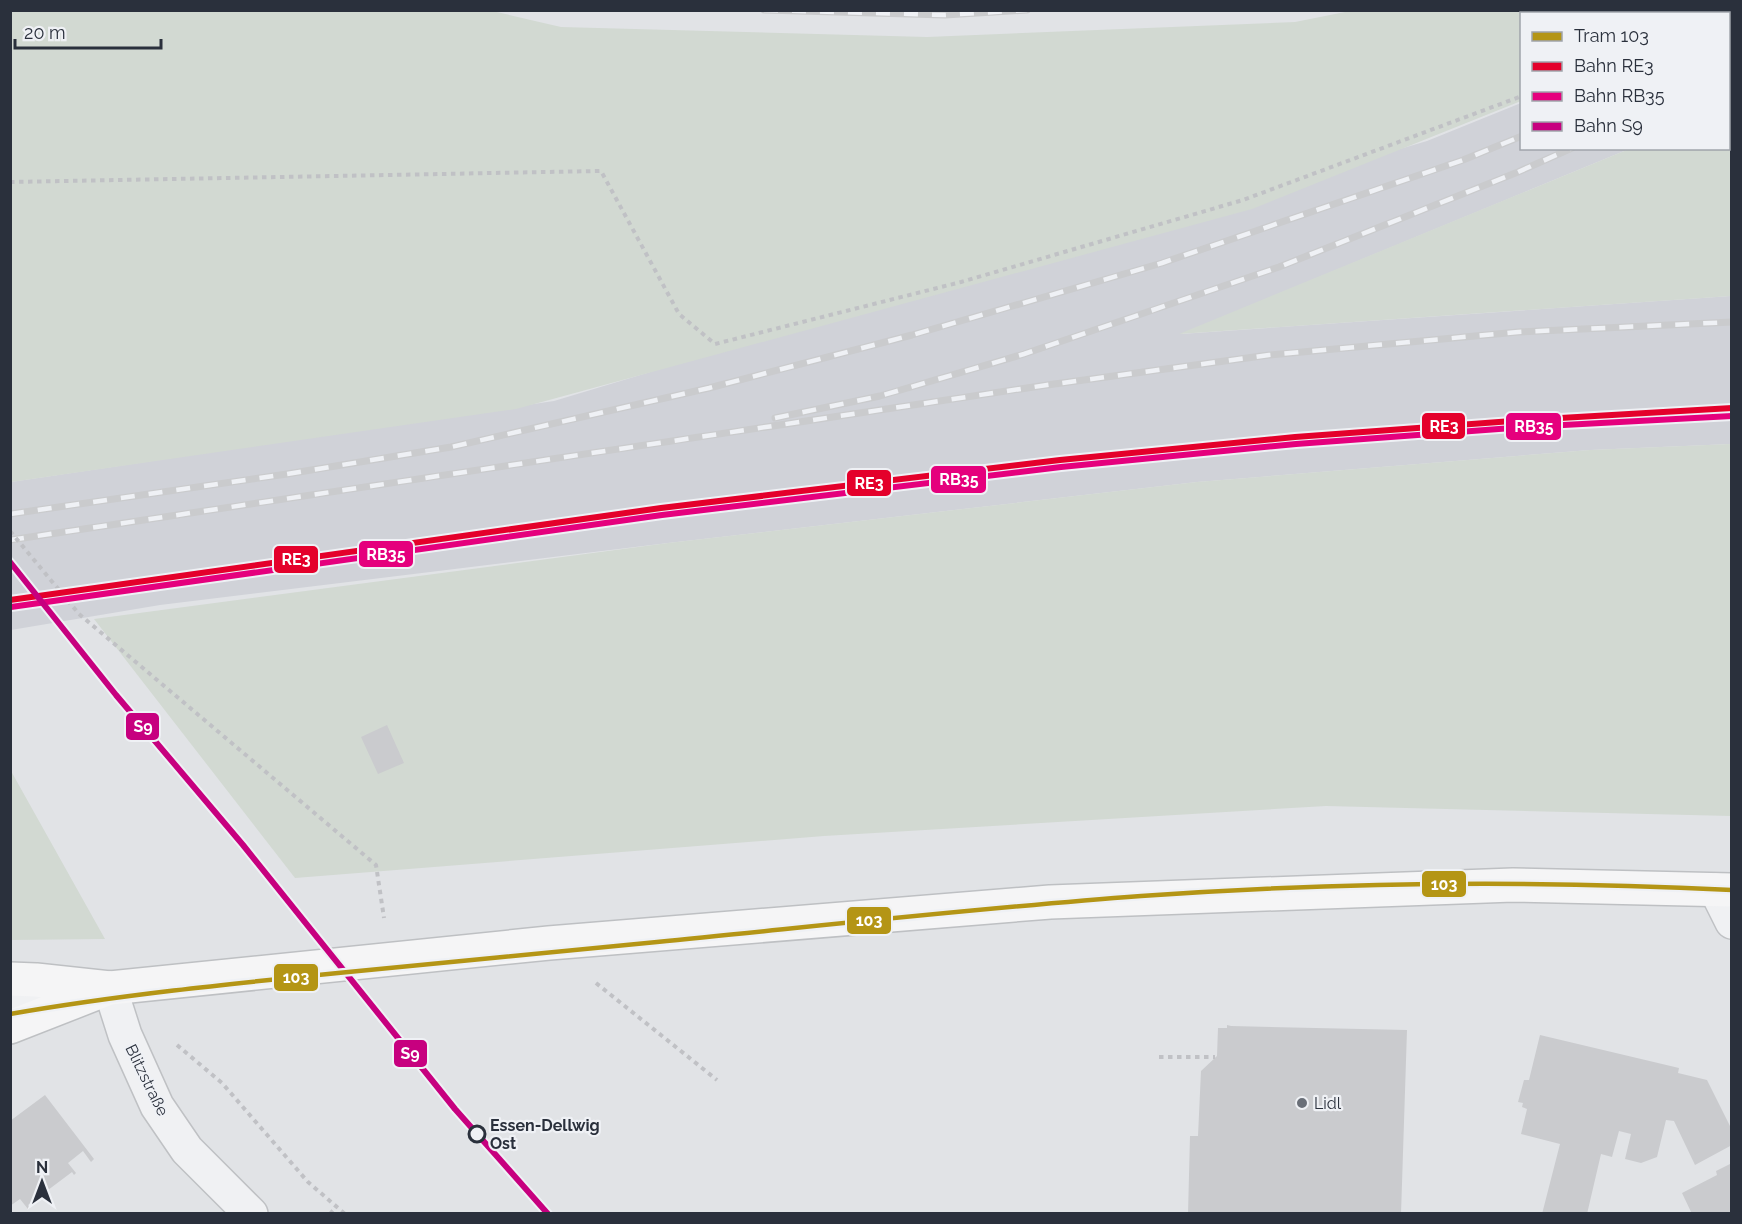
<svg xmlns="http://www.w3.org/2000/svg" width="1742" height="1224" font-family="Raleway,sans-serif">
<style>
.built{fill:#d0d2d8}
.green{fill:#d2d9d2}
.building{fill:#cacbce}
.lines{fill:none;stroke-linecap:round;stroke-linejoin:round}
.minor-casing{stroke:#bfc1c4;stroke-width:36}
.major-casing{stroke:#bec0c3;stroke-width:36}
.path{stroke:#c0c1c5;stroke-width:4;stroke-dasharray:4.5 4.5;stroke-linecap:butt}
.minor{stroke:#f0f1f3;stroke-width:33}
.major{stroke:#f5f5f6;stroke-width:33}
.rail-casing{stroke:#cacbcd;stroke-width:7}
.rail{stroke:#eff1f5;stroke-width:4.5;stroke-dasharray:14;stroke-linecap:butt}
.path-bridge{stroke:#c0c1c5;stroke-width:4;stroke-dasharray:4.5 4.5;stroke-linecap:butt}
.rail-1-casing{stroke:#eff1f5;stroke-width:10}
.rail-2-casing{stroke:#eff1f5;stroke-width:10}
.rail-3-casing{stroke:#eff1f5;stroke-width:10}
.rail-1{stroke:#e4002b;stroke-width:6}
.rail-2{stroke:#e5007d;stroke-width:6}
.rail-3{stroke:#c7007f;stroke-width:6}
.tram-1-casing{stroke:#eff1f5;stroke-width:9}
.tram-1{stroke:#b49515;stroke-width:4.5}
.poi-dot{fill:#6a6f78;stroke:#eff1f5;stroke-width:2}
.stop-dot{fill:#eff1f5;stroke:#2a303c;stroke-width:3}
.labels{text-anchor:middle;dominant-baseline:central;stroke-width:4.5;stroke-linejoin:round;paint-order:stroke}
.street-label{font-size:16px;fill:#2a303c;stroke:#eff1f5}
.poi-label{font-size:16px;fill:#2a303c;stroke:#eff1f5;text-anchor:start}
.stop-label{font-size:16px;font-weight:bold;fill:#2a303c;stroke:#eff1f5;text-anchor:start}
.line-badge{stroke:#eff1f5;stroke-width:2}
.badge-label{font-size:16px;text-anchor:middle;font-weight:bold;fill:#fff}
</style>
<rect width="100%" height="100%" fill="#e1e3e6"/>
<path class="built" d="M1521,103L1522,148L1629,149L1181,334L1731,296V444L1590,450L1197,482L668,543L160,605L11,630V482L554,401L995,268L1427,141Z"/>
<path class="green" d="M488,10L561,27L927,37L1295,22L1355,10H1731L1732,17L1729,18L1728,14H1522L1521,101L1252,209L516,409L11,482V11Z
M1731,106V296L1179,334L1629,149L1728,148L1729,107Z
M1731,444V816L1326,806L824,836L295,878L94,619L668,543L1197,482L1590,450Z
M10,771H11L105,939L11,940Z"/>
<path class="building" d="M387,725L404,763L378,774L361,737Z
M1227,1025L1231,1026L1407,1030L1401,1214H1188L1190,1136H1198L1201,1071L1217,1056L1218,1028H1227Z
M1540,1035L1679,1068L1678,1073L1707,1080L1732,1130V1145L1695,1165L1674,1121L1666,1120L1657,1157L1641,1163L1625,1159L1631,1134L1619,1131L1612,1157L1601,1154L1587,1214H1542L1560,1144L1521,1134L1527,1109L1522,1107L1523,1103L1518,1102L1524,1080H1529Z
M45,1095L94,1159L91,1162L83,1151L68,1163L76,1173L74,1175L72,1172L28,1205L30,1208L28,1209L20,1199L10,1206V1121Z
M1732,1163V1214H1692L1682,1193L1717,1175L1716,1171Z"/>
<g class="lines">
<g class="minor-casing">
<path id="minor" d="M1716,890L1732,922
M10,1008L110,988L125,1035L157,1106L187,1150L251,1214"/>
</g>
<g class="major-casing">
<path id="major" d="M10,979L36,980L110,988L549,943L1050,902L1513,885L1732,890
M10,1027L107,989"/>
</g>
<path class="path" d="M10,182L601,171L679,314L715,344L961,282L1243,200L1522,96
M79,614L376,865L384,918
M596,983L717,1080
M177,1045L222,1083L308,1182L345,1214
M1159,1057H1215
M330,1214L336,1207"/>
<use href="#minor" class="minor"/>
<use href="#major" class="major"/>
<g class="rail-casing">
<path id="rail" d="M764,10L945,15L1027,10
M1728,52L1732,50
M1728,79L1732,78
M775,418L880,396L1024,354L1279,267L1518,172L1572,148
M10,514L287,474L451,447L709,388L912,335L1162,263L1463,160L1522,136
M10,540L1047,385L1269,355L1518,332L1732,322"/>
</g>
<use href="#rail" class="rail"/>
<path class="path-bridge" d="M10,531L79,614"/>
<g class="rail-1-casing">
<path id="rail-1" d="M10,600L661,508L1060,460L1295,437L1526,420L1732,408"/>
</g>
<g class="rail-2-casing">
<path id="rail-2" d="M11,607L662,515L1061,467L1296,444L1526,427L1732,416"/>
</g>
<g class="rail-3-casing">
<path id="rail-3" d="M10,562L116,695L243,845L455,1109L548,1214"/>
</g>
<use href="#rail-1" class="rail-1"/>
<use href="#rail-2" class="rail-2"/>
<use href="#rail-3" class="rail-3"/>
<g class="tram-1-casing">
<path id="tram-1" d="M10,1014C119,995 228,984 338,973C444,963 551,952 657,942C819,926 980,908 1141,896C1337,882 1535,880 1732,890"/>
</g>
<use href="#tram-1" class="tram-1"/>
</g>
<circle class="poi-dot" cx="1302" cy="1103" r="6"/>
<circle class="stop-dot" cx="477" cy="1134" r="8"/>
<g class="labels">
<g class="street-label">
<text transform="translate(147 1080) rotate(64)">Blitzstraße</text>
</g>
<g class="poi-label">
<text x="1314" y="1103">Lidl</text>
</g>
<g class="stop-label">
<text x="490" y="1125">Essen-Dellwig<tspan x="490" dy="18">Ost</tspan></text>
</g>
</g>
<g class="line-badge">
<rect x="1421" y="412" width="45" height="28" rx="6" fill="#e4002b"/>
<rect x="1505" y="412" width="57" height="29" rx="6" fill="#e5007d"/>
<rect x="930" y="465" width="57" height="29" rx="6" fill="#e5007d"/>
<rect x="846" y="469" width="46" height="28" rx="6" fill="#e4002b"/>
<rect x="358" y="540" width="56" height="28" rx="6" fill="#e5007d"/>
<rect x="273" y="545" width="46" height="29" rx="6" fill="#e4002b"/>
<rect x="125" y="712" width="35" height="29" rx="6" fill="#c7007f"/>
<rect x="1421" y="870" width="46" height="28" rx="6" fill="#b49515"/>
<rect x="846" y="906" width="46" height="29" rx="6" fill="#b49515"/>
<rect x="273" y="963" width="46" height="29" rx="6" fill="#b49515"/>
<rect x="393" y="1039" width="35" height="29" rx="6" fill="#c7007f"/>
</g>
<g class="badge-label">
<text x="1444" y="432">RE3</text>
<text x="1534" y="432">RB35</text>
<text x="959" y="485">RB35</text>
<text x="869" y="489">RE3</text>
<text x="386" y="560">RB35</text>
<text x="296" y="565">RE3</text>
<text x="143" y="732">S9</text>
<text x="1444" y="890">103</text>
<text x="869" y="926">103</text>
<text x="296" y="983">103</text>
<text x="410" y="1059">S9</text>
</g>
<rect width="1742" height="1224" fill="none" stroke="#2a303c" stroke-width="24"/>
<rect x="1520" y="12" width="210" height="138" fill="#eff1f5" stroke="#a0a4ab" stroke-width="1.5"/>
<rect x="1532" y="32" width="30" height="9" fill="#b49515" stroke="#a0a4ab" stroke-width="1.5"/>
<text x="1574" y="42" font-size="18" fill="#2a303c">Tram 103</text>
<rect x="1532" y="62" width="30" height="9" fill="#e4002b" stroke="#a0a4ab" stroke-width="1.5"/>
<text x="1574" y="72" font-size="18" fill="#2a303c">Bahn RE3</text>
<rect x="1532" y="92" width="30" height="9" fill="#e5007d" stroke="#a0a4ab" stroke-width="1.5"/>
<text x="1574" y="102" font-size="18" fill="#2a303c">Bahn RB35</text>
<rect x="1532" y="122" width="30" height="9" fill="#c7007f" stroke="#a0a4ab" stroke-width="1.5"/>
<text x="1574" y="132" font-size="18" fill="#2a303c">Bahn S9</text>
<g transform="translate(42 1182)" stroke="#eff1f5" stroke-width="4.5" paint-order="stroke">
<path d="M0-4.5L10 22L0 15L-10 22Z" fill="#2a303c"/>
<text y="-9" font-size="16" font-weight="bold" text-anchor="middle" fill="#2a303c">N</text>
</g>
<path d="M15 39v9h146v-9" fill="none" stroke="#2a303c" stroke-width="3"/>
<text x="24" y="39" font-size="18" fill="#2a303c" stroke="#eff1f5" stroke-width="4.5" paint-order="stroke">20 m</text>
</svg>
